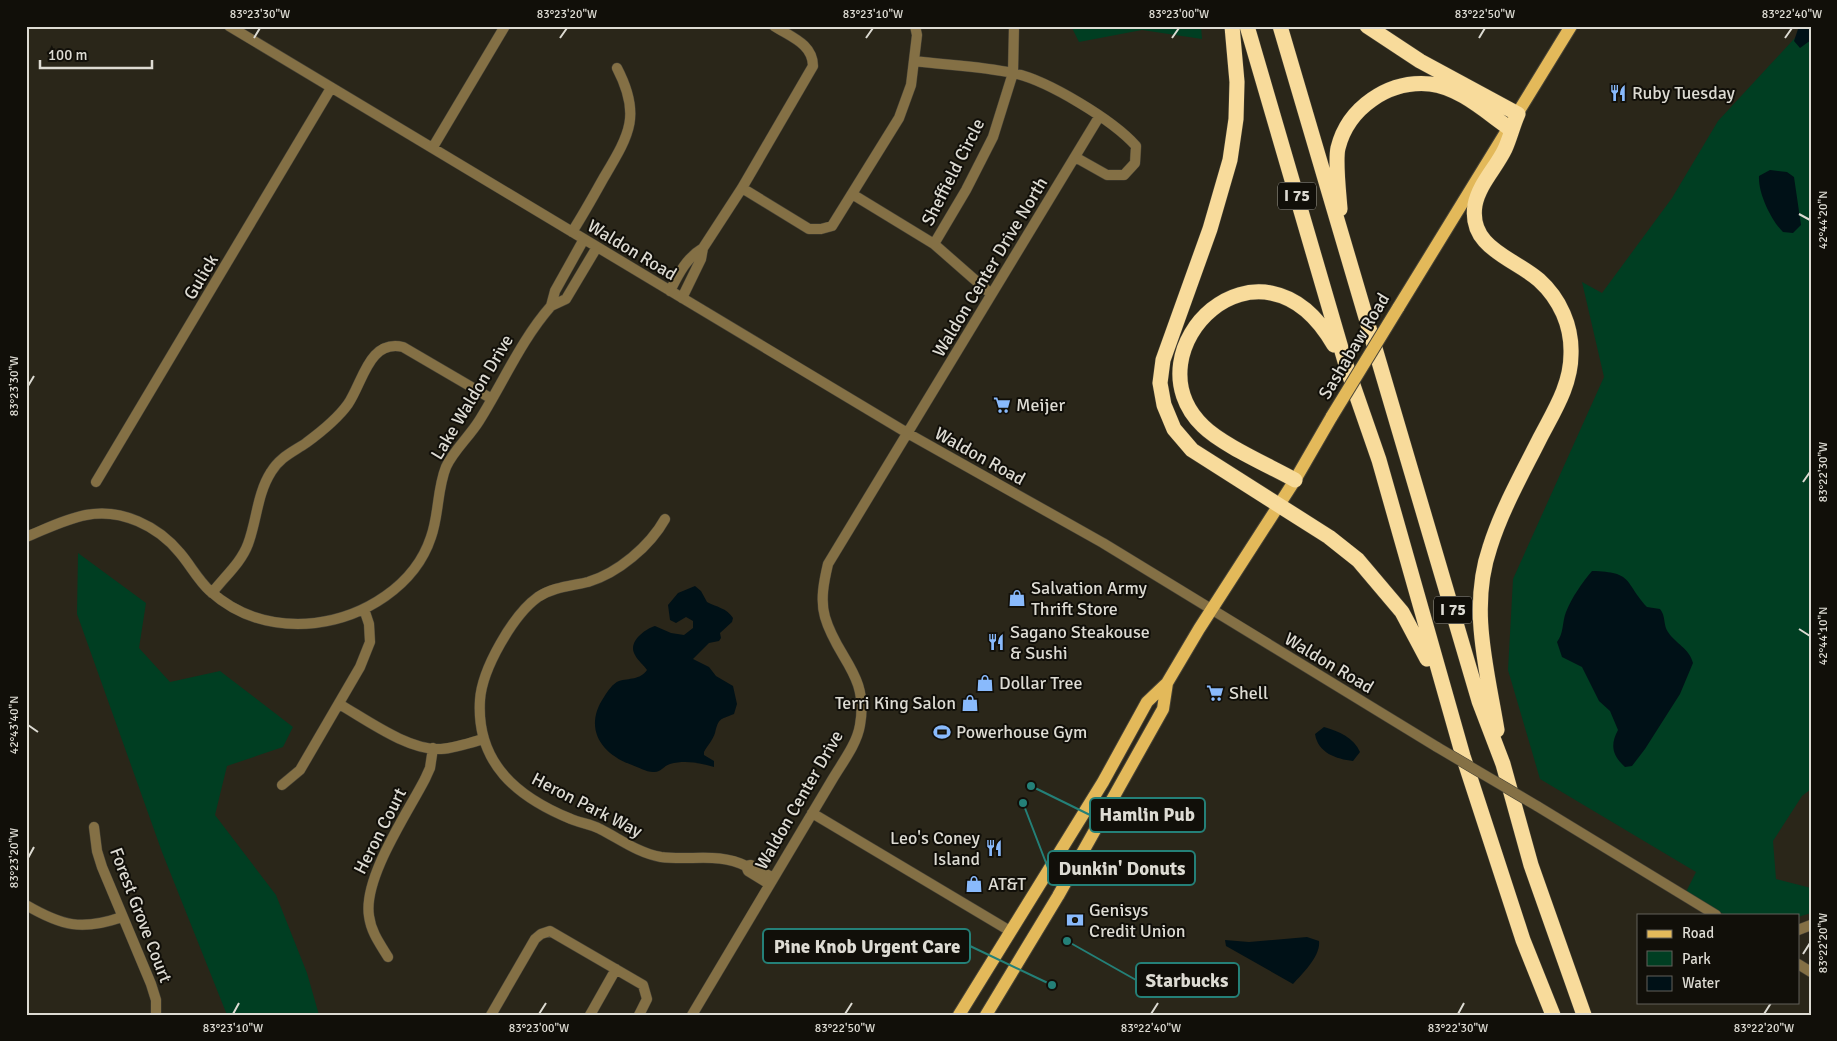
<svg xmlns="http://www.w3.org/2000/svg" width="1837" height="1041" font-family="Signika,sans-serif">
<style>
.green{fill:#003e22}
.water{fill:#001117}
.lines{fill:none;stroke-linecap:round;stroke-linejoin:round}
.minor-casing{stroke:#474337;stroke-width:11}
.major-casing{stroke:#474337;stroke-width:14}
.highway-casing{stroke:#474337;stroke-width:16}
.minor{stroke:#847045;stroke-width:10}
.major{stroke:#e3b95a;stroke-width:12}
.highway{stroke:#f8db9b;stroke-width:15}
.minor-bridge-casing{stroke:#474337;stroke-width:11;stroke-linecap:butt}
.major-bridge-casing{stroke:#474337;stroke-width:14;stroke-linecap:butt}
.minor-bridge{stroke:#847045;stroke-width:10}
.major-bridge{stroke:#e3b95a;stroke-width:12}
.ticks{fill:none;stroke:#dddbd3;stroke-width:2}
.labels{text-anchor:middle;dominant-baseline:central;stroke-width:4;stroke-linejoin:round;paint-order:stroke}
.shield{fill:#110f09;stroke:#a09e96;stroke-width:1}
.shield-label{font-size:16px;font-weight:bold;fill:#dddbd3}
.poi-label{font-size:18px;fill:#dddbd3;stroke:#110f09;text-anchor:start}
.street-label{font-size:18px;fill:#dddbd3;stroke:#110f09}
.leader{fill:none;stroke:#248078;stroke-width:2}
.callout-dot{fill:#248078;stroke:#110f09;stroke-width:2}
.callout{fill:#110f09;stroke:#248078;stroke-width:2}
.callout-label{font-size:19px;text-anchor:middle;font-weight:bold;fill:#dddbd3}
.neatline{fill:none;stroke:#dddbd3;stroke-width:2}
.ticks-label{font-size:12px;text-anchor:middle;fill:#dddbd3}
</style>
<rect width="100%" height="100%" fill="#2a2619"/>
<path class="green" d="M1071,26H1201L1202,39L1142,30L1079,42Z
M1806,26H1811V789L1802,796L1773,841L1776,879L1811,888V913L1798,917V915H1725L1686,892L1696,872L1540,779L1508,670L1513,579L1604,377L1582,282L1602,293L1672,198L1718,121Z
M78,553L146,603L139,648L170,682L220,671L293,727L283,747L227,766L215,815L276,895L307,973L319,1015H227L162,852L77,614Z"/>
<path class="water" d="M1799,26H1811V40L1800,48L1794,41Z
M1770,170L1787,172L1794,177L1801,225L1793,233L1783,232C1771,220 1758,193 1759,176Z
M1592,571C1634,572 1624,582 1647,607L1660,609C1666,616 1663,625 1668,632C1676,644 1689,648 1693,663L1680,694L1645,749L1632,766L1625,767C1612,755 1610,745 1618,730L1610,711L1599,701L1582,667L1562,657L1557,642C1564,633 1562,622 1566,612C1572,597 1582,583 1592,571Z
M695,586L701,591L707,602C716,607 727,608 733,618L732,622L720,633L721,638L719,641L709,643L693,659L709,667L716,676L733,686L737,704L734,714C719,720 719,718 715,733C713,740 707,746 704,752V755L714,761V767C699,763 686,760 670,764C663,766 661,773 653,772C646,772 638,767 632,765C601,754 583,728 604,697C607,692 613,683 619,681C629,678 640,680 647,670C644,665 638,661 635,655C627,642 645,629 655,626L671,633L684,635L693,628V621L686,617L676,623L670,620L668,605L678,593Z
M1324,727C1339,731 1354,738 1360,752L1353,761C1336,759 1318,753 1315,734Z
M1307,937L1319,941C1321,956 1302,974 1293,984L1226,946L1225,940L1249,942Z"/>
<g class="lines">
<g class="minor-casing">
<path id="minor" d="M229,26L909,434L1103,543L1437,747
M914,61C946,65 981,66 1013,73C1047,80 1113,120 1136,146L1135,163L1124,175H1107L1075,157
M433,147L505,26
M742,188L809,229H821L832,226L899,118L911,85L917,35L915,26
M852,194L934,244L991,294
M572,232C583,215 593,197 603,179C629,135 642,116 617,68
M584,239L555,291L551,306L566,299L597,247
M934,244L966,190L993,137L1013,73L1014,26
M703,248L742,188L813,66C813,44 791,37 774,26
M670,291C678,275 686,258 703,248L701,259L682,298
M96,482L331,88
M665,519C650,546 618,573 588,582C571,586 553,587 538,597C513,615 482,669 480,700C476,763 517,797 571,819C580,823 591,824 600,829C620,839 638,853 661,857C690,861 719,852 746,866
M26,537C46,529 65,519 86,515C121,508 158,526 180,553C191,566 198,580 210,591C240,618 276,627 315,623C364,617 415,586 431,537C439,515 437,489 446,467C453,451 469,437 479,421C503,383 521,340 551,306
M212,593C224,577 241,563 248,544C257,520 257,494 271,472C280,457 293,452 306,443C321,432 338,418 348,404C363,382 369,339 403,347L492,399
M339,704C367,720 409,751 441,749C455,748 470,743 483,739
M282,785L300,770L360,667L370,642L369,624L364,609
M1537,806L1716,915
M812,813L1010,931
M94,827L97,851L102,867L151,984L156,1000V1015
M769,884L748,871L746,866L751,865L773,878
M26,905C62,926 82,931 122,917
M1798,930L1811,925
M388,957C380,944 371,932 369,916C363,878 407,814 425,779L430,768L433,748
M1798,964L1811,972
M491,1015L535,939L541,934L550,931L643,985L647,999L639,1015
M590,1015L616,969
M692,1015L832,780C842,763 857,744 860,725C869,674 837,659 825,617C820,600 824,581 828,564L1099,117"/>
</g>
<g class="major-casing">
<path id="major" d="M1398,308L1571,26
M959,1015L1103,782L1147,702L1167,683L1199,629L1295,480L1332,416
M986,1015L1058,896L1163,709L1167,683"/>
</g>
<g class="highway-casing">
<path id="highway" d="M1232,26L1237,82L1236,119L1230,160L1210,229L1163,360L1160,383L1164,405L1174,429L1192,450L1329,537L1358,560L1402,612L1427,659
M1247,26L1346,365L1379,460L1463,756L1523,940L1553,1015
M1280,26L1479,701L1503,764L1531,865L1584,1015
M1367,26L1420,61L1518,114C1513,125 1510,138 1505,149C1496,168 1479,184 1475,205C1468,248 1514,258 1539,280C1560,299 1572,326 1571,354C1571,385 1554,411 1540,438C1522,474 1502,509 1490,547C1469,608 1487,669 1497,730
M1340,209C1339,195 1335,161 1338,148C1348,108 1388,80 1430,84C1459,87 1486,112 1509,128
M1295,480C1270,466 1222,445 1203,426C1126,351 1260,217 1334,345"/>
</g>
<use href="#minor" class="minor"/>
<use href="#major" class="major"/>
<use href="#highway" class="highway"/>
<g class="minor-bridge-casing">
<path id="minor-bridge" d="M1437,747L1537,806"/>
</g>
<g class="major-bridge-casing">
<path id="major-bridge" d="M1332,416L1398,308"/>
</g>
<use href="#minor-bridge" class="minor-bridge"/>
<use href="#major-bridge" class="major-bridge"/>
</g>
<path class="ticks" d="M254,38L260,28M560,38L567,28M866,38L873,28M1172,38L1179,28M1479,38L1485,28M1785,38L1792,28M1799,214L1810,220M28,386L34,376M1803,482L1810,472M1799,629L1810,636M28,725L38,732M28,858L34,847M1803,954L1810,943M233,1014L239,1003M539,1014L546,1003M845,1014L852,1003M1151,1014L1158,1003M1458,1014L1464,1003M1764,1014L1771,1003"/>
<defs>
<g id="restaurant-bare" transform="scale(1.35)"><path d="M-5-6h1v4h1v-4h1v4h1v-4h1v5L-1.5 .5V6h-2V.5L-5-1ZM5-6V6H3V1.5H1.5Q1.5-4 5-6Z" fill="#89bafc" stroke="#110f09" stroke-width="2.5" paint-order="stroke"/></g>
<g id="supermarket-bare" transform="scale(1.35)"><path d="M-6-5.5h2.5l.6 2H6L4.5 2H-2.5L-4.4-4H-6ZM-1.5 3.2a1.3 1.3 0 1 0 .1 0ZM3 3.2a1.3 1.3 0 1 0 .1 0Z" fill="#89bafc" stroke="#110f09" stroke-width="2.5" paint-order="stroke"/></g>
<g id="shop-bare" transform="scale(1.35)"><path d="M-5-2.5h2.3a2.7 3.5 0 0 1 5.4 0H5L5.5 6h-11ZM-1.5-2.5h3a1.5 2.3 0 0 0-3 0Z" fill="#89bafc" stroke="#110f09" stroke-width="2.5" paint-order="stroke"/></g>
<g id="stadium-bare" transform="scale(1.35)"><path d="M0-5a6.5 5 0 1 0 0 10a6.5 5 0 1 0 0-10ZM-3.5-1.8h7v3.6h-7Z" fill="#89bafc" stroke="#110f09" stroke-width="2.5" paint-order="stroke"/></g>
<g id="bank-bare" transform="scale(1.35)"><path d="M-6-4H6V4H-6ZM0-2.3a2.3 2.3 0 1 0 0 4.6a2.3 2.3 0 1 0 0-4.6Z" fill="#89bafc" stroke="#110f09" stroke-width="2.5" paint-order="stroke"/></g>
</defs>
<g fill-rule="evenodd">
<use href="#restaurant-bare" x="1618" y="93"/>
<use href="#supermarket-bare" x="1002" y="405"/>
<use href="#shop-bare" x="1017" y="598"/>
<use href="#restaurant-bare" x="996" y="642"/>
<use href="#shop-bare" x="985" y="683"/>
<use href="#supermarket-bare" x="1215" y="693"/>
<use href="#shop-bare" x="970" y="703"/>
<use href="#stadium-bare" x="942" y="732"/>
<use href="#restaurant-bare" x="994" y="848"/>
<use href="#shop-bare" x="974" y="884"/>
<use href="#bank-bare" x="1075" y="920"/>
</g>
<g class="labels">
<g class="shield">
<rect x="1278" y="182.5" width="38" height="27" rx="4"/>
<rect x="1434" y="596.5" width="38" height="27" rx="4"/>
</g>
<g class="shield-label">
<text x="1297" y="196">I 75</text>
<text x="1453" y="610">I 75</text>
</g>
<g class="poi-label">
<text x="1632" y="93">Ruby Tuesday</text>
<text x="1016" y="405">Meijer</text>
<text x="1031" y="588">Salvation Army<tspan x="1031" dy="21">Thrift Store</tspan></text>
<text x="1010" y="632">Sagano Steakouse<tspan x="1010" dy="21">&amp; Sushi</tspan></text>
<text x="999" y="683">Dollar Tree</text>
<text x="1229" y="693">Shell</text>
<text x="956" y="703" text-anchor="end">Terri King Salon</text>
<text x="956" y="732">Powerhouse Gym</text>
<text x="980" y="838" text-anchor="end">Leo's Coney<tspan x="980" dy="21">Island</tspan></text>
<text x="988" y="884">AT&amp;T</text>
<text x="1089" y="910">Genisys<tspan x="1089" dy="21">Credit Union</tspan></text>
</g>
<g class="street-label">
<text transform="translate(953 172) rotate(-63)">Sheffield Circle</text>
<text transform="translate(632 250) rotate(31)">Waldon Road</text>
<text transform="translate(990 267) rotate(-59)">Waldon Center Drive North</text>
<text transform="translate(201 277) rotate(-59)">Gulick</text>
<text transform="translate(1354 346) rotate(-59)">Sashabaw Road</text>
<text transform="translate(472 397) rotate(-59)">Lake Waldon Drive</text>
<text transform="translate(980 456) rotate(29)">Waldon Road</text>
<text transform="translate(1329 663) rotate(31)">Waldon Road</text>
<text transform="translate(799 800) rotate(-60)">Waldon Center Drive</text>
<text transform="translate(587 805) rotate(27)">Heron Park Way</text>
<text transform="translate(380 831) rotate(-63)">Heron Court</text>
<text transform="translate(141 915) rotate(69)">Forest Grove Court</text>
</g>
</g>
<path class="leader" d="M1031 786L1090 815M1023 803L1048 868M1052 985L970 946M1067 941L1136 980"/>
<g class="callout-dot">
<circle cx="1031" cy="786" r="5"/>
<circle cx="1023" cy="803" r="5"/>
<circle cx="1052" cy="985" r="5"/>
<circle cx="1067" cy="941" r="5"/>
</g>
<g class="callout">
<rect x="1090" y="798" width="115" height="34" rx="5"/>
<rect x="1048" y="851" width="147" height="34" rx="5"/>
<rect x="763" y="929" width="207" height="34" rx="5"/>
<rect x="1136" y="963" width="103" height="34" rx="5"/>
</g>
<g class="callout-label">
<text x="1147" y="821">Hamlin Pub</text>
<text x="1122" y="875">Dunkin' Donuts</text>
<text x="867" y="953">Pine Knob Urgent Care</text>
<text x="1187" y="987">Starbucks</text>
</g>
<rect width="1837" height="1041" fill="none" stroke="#110f09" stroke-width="55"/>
<rect x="1637" y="914" width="162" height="90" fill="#110f09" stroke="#63615a"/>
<rect x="1647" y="930" width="25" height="8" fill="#e3b95a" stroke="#63615a"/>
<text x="1682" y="938" font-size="15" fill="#dddbd3">Road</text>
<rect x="1647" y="951" width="25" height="15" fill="#003e22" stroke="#63615a"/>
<text x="1682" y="964" font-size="15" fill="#dddbd3">Park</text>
<rect x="1647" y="976" width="25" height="15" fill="#001117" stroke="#63615a"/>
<text x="1682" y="988" font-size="15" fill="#dddbd3">Water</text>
<path d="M40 60v8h112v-8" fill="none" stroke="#dddbd3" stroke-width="2.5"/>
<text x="48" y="60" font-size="15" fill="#dddbd3" stroke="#110f09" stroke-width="4" paint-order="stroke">100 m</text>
<rect x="28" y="28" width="1782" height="986" class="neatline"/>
<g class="ticks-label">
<text x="260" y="18">83°23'30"W</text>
<text x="567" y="18">83°23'20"W</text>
<text x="873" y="18">83°23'10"W</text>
<text x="1179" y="18">83°23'00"W</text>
<text x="1485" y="18">83°22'50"W</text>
<text x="1792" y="18">83°22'40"W</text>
<text transform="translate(1823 220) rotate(-90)" y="4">42°44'20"N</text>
<text transform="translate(14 386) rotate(-90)" y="4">83°23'30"W</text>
<text transform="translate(1823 472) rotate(-90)" y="4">83°22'30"W</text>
<text transform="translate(1823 636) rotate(-90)" y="4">42°44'10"N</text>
<text transform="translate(14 725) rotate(-90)" y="4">42°43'40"N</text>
<text transform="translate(14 858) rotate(-90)" y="4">83°23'20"W</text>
<text transform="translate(1823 943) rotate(-90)" y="4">83°22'20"W</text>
<text x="233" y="1032">83°23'10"W</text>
<text x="539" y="1032">83°23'00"W</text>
<text x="845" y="1032">83°22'50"W</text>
<text x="1151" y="1032">83°22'40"W</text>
<text x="1458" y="1032">83°22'30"W</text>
<text x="1764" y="1032">83°22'20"W</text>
</g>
</svg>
